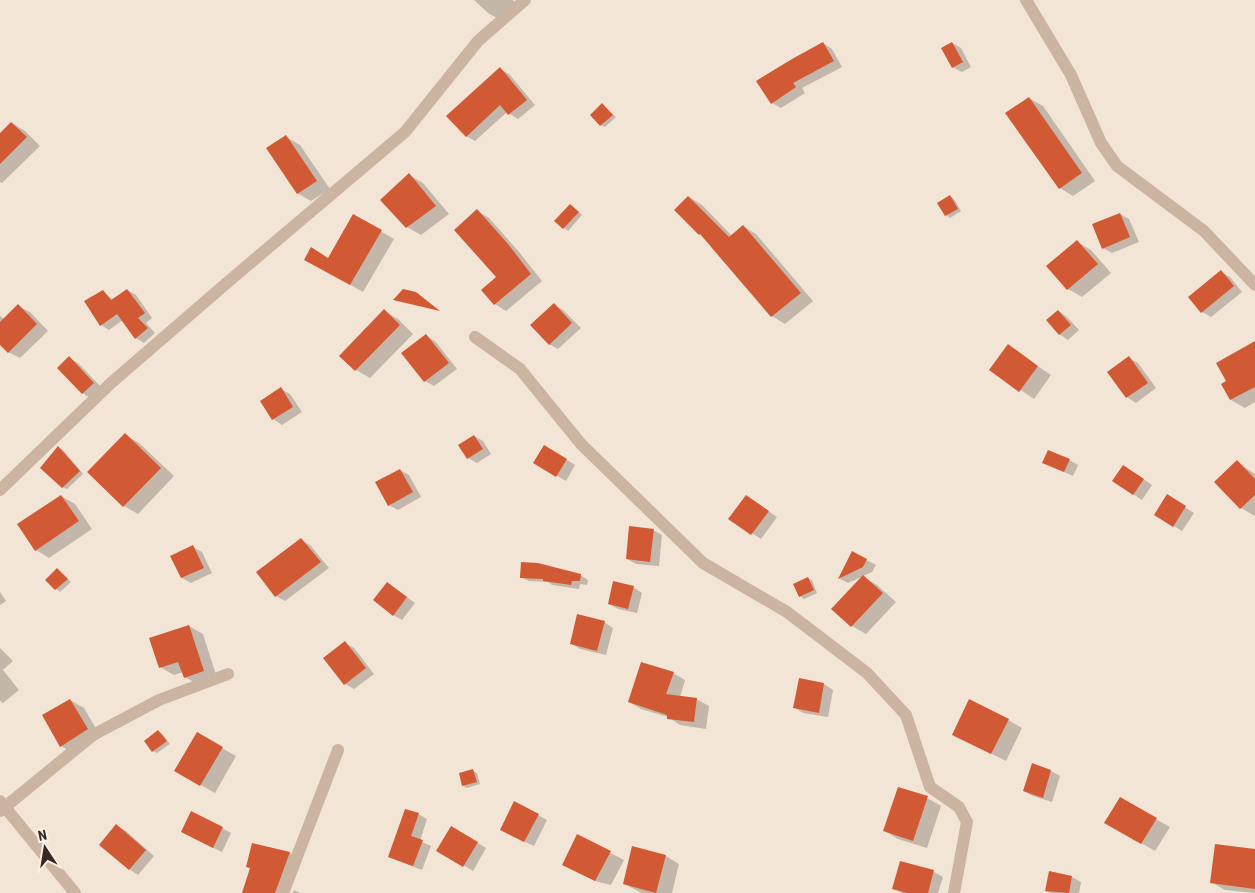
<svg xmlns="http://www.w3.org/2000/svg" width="1255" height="893" font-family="'Roboto Condensed',sans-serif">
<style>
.shadow{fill:#0003}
.building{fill:#d15a35}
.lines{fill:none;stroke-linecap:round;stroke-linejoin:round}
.minor{stroke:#cbb4a1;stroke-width:12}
</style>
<rect width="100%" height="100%" fill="#f3e5d5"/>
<path class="shadow" d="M474,0H513L518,5L502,21L488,13Z
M823,43L832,49L842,67L802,88L805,93L781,108L772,103Z
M952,43L961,48L971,67L962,72L952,67Z
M500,69L509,74L535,105L518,119L507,112L475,141L466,136Z
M1029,98L1043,106L1095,181L1073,196L1060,188Z
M602,105L616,117L605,127L601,125Z
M12,123L25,131L40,146L2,183L0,182V135Z
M286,137L300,145L330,189L311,201L297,193Z
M409,175L423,183L449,214L421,235L407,227Z
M689,197L702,205L732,236L743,226L756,234L813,301L785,324L772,316L704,236Z
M950,197L954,199L961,211L950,218L946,215Z
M574,208L582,215L568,231L556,221Z
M477,211L489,218L519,252L542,281L506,311L495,304L498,277Z
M1120,214L1129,219L1139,242L1112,253L1103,248Z
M354,216L394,239L363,292L306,259H329Z
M1077,242L1091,250L1111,273L1082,297L1068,289L1048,266Z
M1221,272L1230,277L1242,292L1211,317L1202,312Z
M127,290L136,295L152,318L146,323L155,333L144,343L136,338L123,320L109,330L101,325L103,292L114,300Z
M554,305L563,310L581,328L558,349L549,344Z
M18,306L30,312L48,331L20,358L8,352L0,343V316L4,319Z
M384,311L398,319L413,334L370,378L356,370L341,356Z
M1058,311L1067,317L1079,330L1068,340L1059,334Z
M426,336L435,341L457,369L434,386L425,381L403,354Z
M1008,346L1051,375L1034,399L991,370Z
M1255,350V402L1245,408L1231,400L1223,385L1228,382Z
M69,358L78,363L102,388L91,398L82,393Z
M1129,358L1138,363L1156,388L1136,403L1127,397Z
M281,389L290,394L302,412L282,425L273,419Z
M125,435L139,443L174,476L138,514L124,506Z
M474,436L483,441L491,454L477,463L468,458Z
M544,446L575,465L566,481L534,462Z
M59,448L63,450L83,474L67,489L62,487Z
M1069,460L1078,465L1073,476L1044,463Z
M1237,462L1255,474V516L1241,508Z
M400,470L409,475L421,497L398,510L389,505Z
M1133,472L1152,485L1142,500L1133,494Z
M61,496L75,504L92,529L49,558L36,550Z
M1167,496L1194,513L1182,531L1155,515Z
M755,502L777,517L761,539L730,519Z
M653,530L662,535L659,566L636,564L627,559Z
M301,540L310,545L329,568L285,601L276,596Z
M193,547L202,552L212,573L191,583L182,578L172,556Z
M853,553L876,565L872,572L848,583L840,579Z
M58,570L71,582L60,592L47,580Z
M580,575L588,580L587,585L580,584L579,589L552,585L548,582L529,581L521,577Z
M863,577L877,585L896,602L866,634L852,626Z
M807,578L812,580L817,593L804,599L800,596L794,584Z
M633,587L642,593L637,613L618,609L609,604Z
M396,589L415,603L402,620L393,615Z
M0,592L6,601L0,605Z
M604,622L613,628L606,655L580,649L571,643Z
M189,626L203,634L217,678L199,685L185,677L183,672L174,675L160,667Z
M345,643L354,648L374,674L354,689L345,684L325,658Z
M0,648L13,661L3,670L19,690L3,703L0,701Z
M673,673L685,680L680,697L696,699L709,706L706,729L680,725L668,717L641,709L629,702Z
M800,680L824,684L833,690L828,717L803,713L794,707Z
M70,700L84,708L101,737L75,754L61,746Z
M1008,720L1022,728L1006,761L968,742Z
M158,731L162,734L170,744L157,753L153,751Z
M197,734L236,756L215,793L176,771Z
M1033,765L1051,771L1060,776L1052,802L1033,796L1024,791Z
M473,771L477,773L480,784L467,788L463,786Z
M927,798L941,806L927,848L898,839L885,831Z
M1120,799L1170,827L1155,851L1106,823Z
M418,814L427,819L420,841L431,846L422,870L398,861L389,856Z
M538,815L547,820L534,846L510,835Z
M117,826L126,831L154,856L138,875L129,869Z
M452,827L486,848L473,871L438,850Z
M222,828L231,833L222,852L191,837Z
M578,836L624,860L611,885L595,881L577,872Z
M253,845L290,853L302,860L289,893H243L251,869L248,867Z
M1255,850V893L1225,890L1211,882Z
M666,856L679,864L672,893H642L624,884Z
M901,862L934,872L943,877L938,893H902L894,888Z
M1050,872L1072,877L1081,882L1079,893H1051L1046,891Z
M294,890L300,893H293Z"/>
<path class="building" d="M823,42L834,61L793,83L796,87L771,104L756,81L792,59Z
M952,42L963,62L952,68L941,48Z
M500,67L527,100L508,115L500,105L466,137L446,116Z
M1029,97L1082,173L1059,189L1005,113Z
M602,103L613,115L600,126L590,115Z
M11,122L27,137L0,164V133Z
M286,135L317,181L297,194L266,148Z
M409,173L436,206L406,228L380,200Z
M950,195L958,209L945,216L937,203Z
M688,196L729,237L743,225L801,293L771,317L700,234L699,235L674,210Z
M570,204L579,212L563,229L554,221Z
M477,209L508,244L531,274L494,305L481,290L496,277L454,230Z
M1120,213L1130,237L1102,249L1092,224Z
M353,214L382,230L350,285L304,260L311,247L328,258Z
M1077,240L1098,264L1067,290L1046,266Z
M1221,270L1234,286L1201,313L1188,297Z
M127,289L145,313L138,318L148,328L135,339L117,314L100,326L84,301L103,290L111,300Z
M403,289L416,292L440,311L393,300Z
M554,303L572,323L549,345L530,325Z
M18,304L37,324L8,353L0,345V322Z
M384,309L400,325L355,371L339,356Z
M1058,310L1071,325L1059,335L1046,320Z
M426,334L449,363L424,382L401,353Z
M1255,341V387L1230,400L1221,384L1226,381L1216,363Z
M1008,344L1038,366L1019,392L989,370Z
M69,356L94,383L82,394L57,368Z
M1129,356L1148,383L1126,398L1107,372Z
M281,387L293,407L272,420L260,401Z
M125,433L161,468L123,507L87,472Z
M474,435L483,449L467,459L458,445Z
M544,445L567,459L556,477L533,463Z
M58,446L80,471L62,488L40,468Z
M1048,450L1070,459L1064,472L1042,463Z
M1237,460L1255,479V495L1240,509L1214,482Z
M1123,465L1144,479L1133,495L1112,481Z
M400,469L413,492L388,506L375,482Z
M1167,494L1186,506L1173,527L1154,515Z
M61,495L79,521L35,551L17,524Z
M746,495L769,511L751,535L728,519Z
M629,526L654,529L650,562L626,559Z
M301,538L321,562L275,597L256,572Z
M193,545L204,568L181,578L170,556Z
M852,551L867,559L863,567L838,579Z
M521,562L538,563L581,574L580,581H572L571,585L543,581V579L520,578Z
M57,568L68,579L55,590L45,580Z
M863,575L883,593L851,627L831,609Z
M808,577L814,590L799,597L793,584Z
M613,581L634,586L628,609L608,604Z
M387,582L407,597L393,616L373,600Z
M577,614L605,621L597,651L570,644Z
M189,625L204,671L184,678L178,662L159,668L149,638Z
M345,641L366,668L344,685L323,658Z
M641,662L674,672L666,694L697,698L694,722L667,719V715L628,702Z
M799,678L824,683L819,713L793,708Z
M70,699L88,729L60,747L42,715Z
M969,699L1009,719L991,754L952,735Z
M158,730L167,741L152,752L144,741Z
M197,732L223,747L200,786L174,771Z
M1032,763L1051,770L1043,798L1023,791Z
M473,769L477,782L462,786L459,773Z
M898,787L928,796L913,841L883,831Z
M1120,797L1157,818L1141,844L1104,823Z
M514,801L539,814L524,842L500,830Z
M405,809L419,813L411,836L423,840L413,866L388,857Z
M191,811L223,827L213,848L181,832Z
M116,824L146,850L129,870L99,845Z
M451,826L478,842L463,867L436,851Z
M577,834L611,851L595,881L562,865Z
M252,843L290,852L275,893H242L250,868L246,867Z
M1215,844L1255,849V889L1210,883Z
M632,846L666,855L656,893L623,884Z
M900,861L934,870L928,893H907L892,889Z
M1049,871L1072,876L1069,893L1045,891Z"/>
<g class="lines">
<path class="minor" d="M1026,0L1071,75L1101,143L1117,166L1204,231L1255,285
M475,337L520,369L581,444L703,563L787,612L867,673L906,715L930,787L959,807L967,822L954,893
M0,490L111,383L229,281L405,132L478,41L525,0
M0,801L75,893
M0,811L93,735L159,700L228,674
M283,893L338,750"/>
</g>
<g transform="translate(45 848) rotate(348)" stroke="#faefe2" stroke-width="4" paint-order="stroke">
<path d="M0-4L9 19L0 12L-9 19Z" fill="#352924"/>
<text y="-8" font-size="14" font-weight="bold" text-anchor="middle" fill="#352924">N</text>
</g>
</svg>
